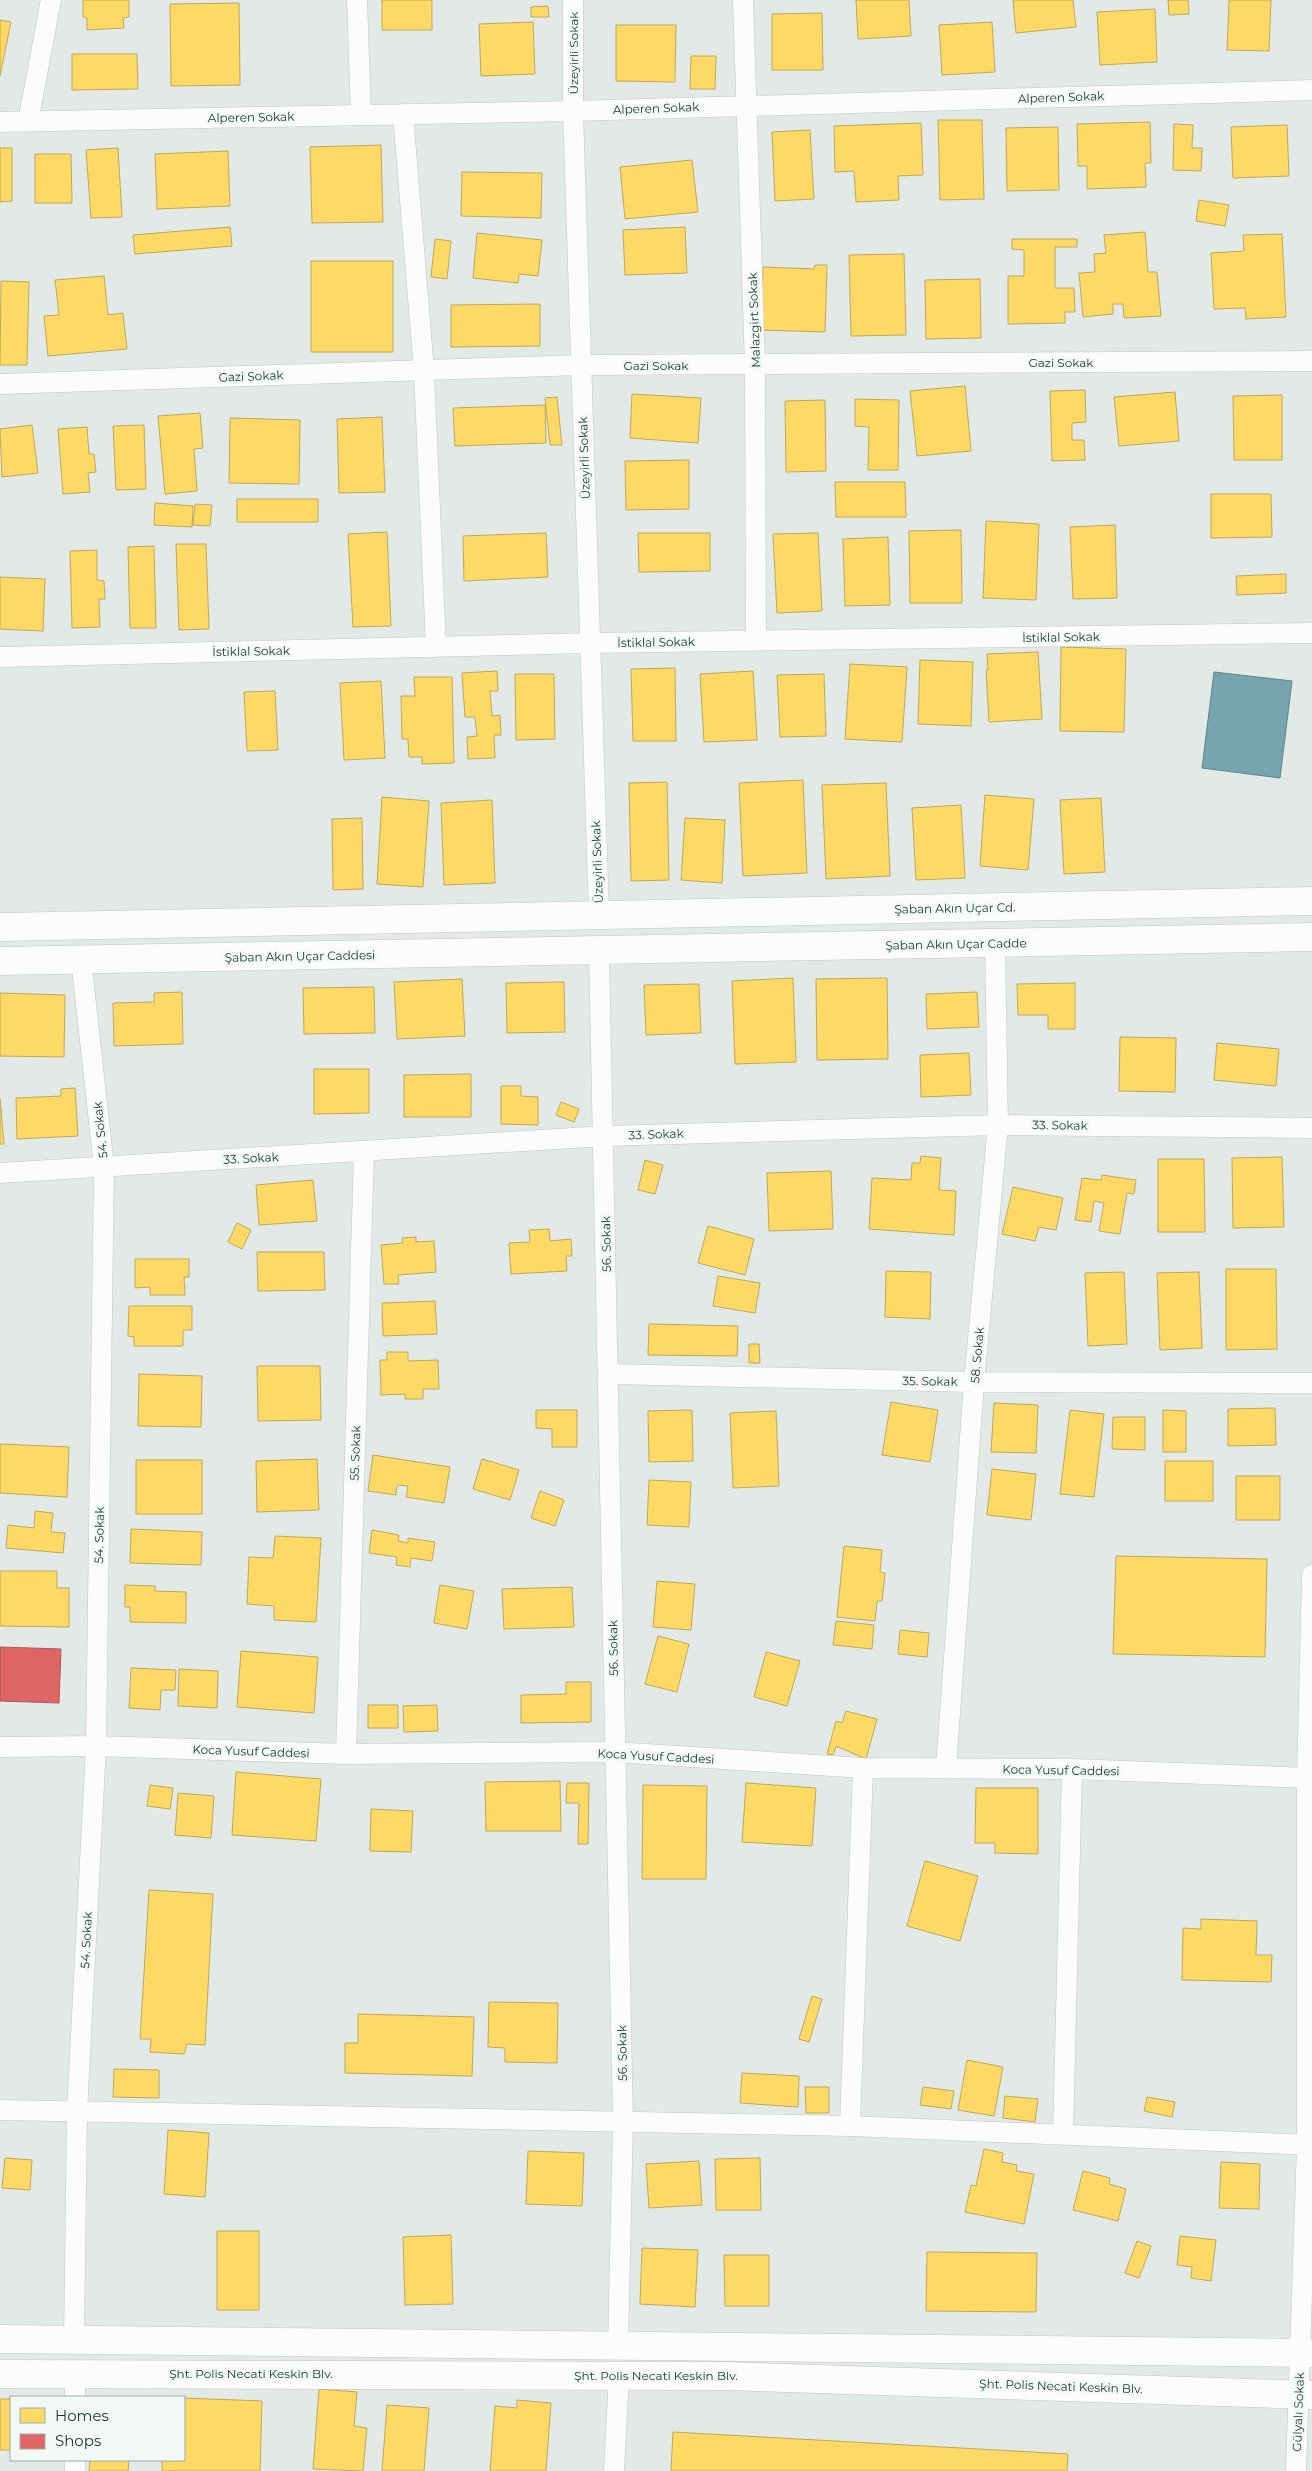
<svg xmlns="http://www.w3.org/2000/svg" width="1312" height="2471" font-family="Montserrat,sans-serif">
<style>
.homes{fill:#ffd966;stroke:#bcaa58}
.shops{fill:#e06666;stroke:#a65958}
.public{fill:#76a5af;stroke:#5c868b}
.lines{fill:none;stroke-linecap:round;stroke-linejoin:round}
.street-casing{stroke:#c0c6c4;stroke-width:21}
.secondary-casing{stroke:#bec7c4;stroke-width:29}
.street{stroke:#fbfcfb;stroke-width:20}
.secondary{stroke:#fbfcfb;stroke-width:28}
.labels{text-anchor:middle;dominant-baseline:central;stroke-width:5;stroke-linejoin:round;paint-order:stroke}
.street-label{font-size:12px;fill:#203c37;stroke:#f1f8f5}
</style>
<rect width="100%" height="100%" fill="#e3e9e6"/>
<path class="homes" d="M83,0H129V17L123,18L124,28L87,30V18L83,17Z
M382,0H432V30H382Z
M856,0H909L911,36L858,39Z
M1013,0H1073L1076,27L1016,33Z
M1168,0H1188L1189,14L1169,15Z
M1229,0H1271L1269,51L1227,50Z
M239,3L240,85L171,86L170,4Z
M548,6L549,17H531V7Z
M1155,9L1157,62L1100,65L1097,12Z
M822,13L823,70H772V14Z
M0,20L11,22L0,76Z
M533,22L535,74L481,76L479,24Z
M992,22L995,72L942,75L939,25Z
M616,25H676L675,82L616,81Z
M72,54H137L138,89L72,90Z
M691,56H716L715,89H690Z
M938,120H982L984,199L940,200Z
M1150,122L1151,163H1145L1146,187L1087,189V166H1078L1077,124Z
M921,123L923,175L898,176L899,200L856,202L854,171L835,172L834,126Z
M1174,124L1193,125L1192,148H1202L1201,171L1173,170Z
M1287,125L1289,176L1233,178L1231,127Z
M1058,127L1059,190L1007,191L1006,128Z
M810,130L814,199L775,201L772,132Z
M381,145L383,222L312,223L310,147Z
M0,148H12V201L0,202Z
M118,148L122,217L91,218L86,150Z
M228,151L230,206L157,209L155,154Z
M35,154H71L72,203H35Z
M692,160L698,212L625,219L620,167Z
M462,172L542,173L541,218L461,216Z
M1199,200L1229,205L1225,226L1196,221Z
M230,227L232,246L135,254L133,235Z
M685,227L687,273L625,275L623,230Z
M1145,232L1148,272H1157L1161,316L1124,318L1123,304H1113V314L1083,317L1079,273L1095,272L1094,254L1106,253L1104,235Z
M477,233L542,240L538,276L519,274L518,283L473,278Z
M1282,234L1286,317L1246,319L1245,308L1214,309L1211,253L1244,251L1243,235Z
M435,239L451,241L447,279L431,277Z
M1012,239H1077V247H1055V288H1074L1075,312H1065V323L1008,324V276H1024V250L1012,249Z
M904,254L906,335L851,336L849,255Z
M311,261H393V352H311Z
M815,265H827L825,332L761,330L763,267L814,269Z
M104,276L108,315L123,313L127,349L48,356L44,316L59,315L55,280Z
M980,279L981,338L926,339L925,280Z
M1,281L29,282L27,365H0Z
M540,304V346L451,347V305Z
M965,386L971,451L917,456L910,391Z
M1085,390L1086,422L1072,423V440H1084L1085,460L1052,461L1050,391Z
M1175,392L1179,441L1119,446L1114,397Z
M632,394L701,398L698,443L630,438Z
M1282,395V460H1234L1233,396Z
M557,397L562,445H550L545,398Z
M855,399L899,400L898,470H868L869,427L855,426Z
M825,400L826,471L786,472L785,401Z
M545,405L546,443L455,446L453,408Z
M200,413L203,448L194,449L197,491L165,494L158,416Z
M382,417L385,492L339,493L337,419Z
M230,418L300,420L299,484L229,483Z
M32,425L38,473L2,477L0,429Z
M144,425L146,489L116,490L113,426Z
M87,427L89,454H94L96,472L88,473L90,492L63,494L58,429Z
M689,460V509L626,510L625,461Z
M835,482H905L906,517H836Z
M1211,494H1271L1272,537L1211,538Z
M237,499H318V522H237Z
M155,503L193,506L192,527L154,525Z
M195,504L212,505L210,526L193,525Z
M986,521L1039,524L1036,600L983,598Z
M1115,525L1117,598L1073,599L1070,527Z
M961,530L962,603H910L909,531Z
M387,532L391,626L353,627L348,534Z
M546,533L548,577L464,581L463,536Z
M638,533H710V571L639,572Z
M818,533L822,611L777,613L773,534Z
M888,537L890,605L845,606L843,539Z
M176,544H206L209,629L179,630Z
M154,546L156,628H130L128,547Z
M97,550V580L104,581L105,599H99L100,627L72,628L70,551Z
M1286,574V593L1237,595L1236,576Z
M0,577L45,579L43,631L0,629Z
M1061,647L1126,649L1124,732L1060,731Z
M1038,652L1042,719L989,722L986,670H988L987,654Z
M920,660L973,662L971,726L918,724Z
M850,664L907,667L902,742L845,739Z
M675,668L676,741H633L631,669Z
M497,671L498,691H490L492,716L500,715L501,735H494L495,758L468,759L467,737L477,736L475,717H465L462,673Z
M753,671L757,740L704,742L700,674Z
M515,674H554L555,739L516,740Z
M824,674L826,736L780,737L777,675Z
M414,677H452L454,763L422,764V757H409L408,739H402L401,696H415Z
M381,681L385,758L344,760L340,683Z
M275,691L278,750L247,751L244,692Z
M803,780L807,873L743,876L739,783Z
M667,782L669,880L631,881L629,783Z
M886,783L890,876L826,879L822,785Z
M985,795L1034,799L1028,870L980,866Z
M382,797L429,801L423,887L377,884Z
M1101,798L1105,872L1064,874L1060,800Z
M492,800L495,883L444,885L441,803Z
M961,805L965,878L916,880L912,808Z
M362,818L363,889L333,890L332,819Z
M685,818L725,820L722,883L681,880Z
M793,978L796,1062L735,1064L732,981Z
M887,978L888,1059L817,1060L816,979Z
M462,979L465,1036L397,1039L394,982Z
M564,982L565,1032L507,1033L506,983Z
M1075,983V1029H1048V1015H1018L1017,984Z
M699,984L701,1033L646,1035L644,985Z
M374,987L375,1033L304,1034L303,988Z
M182,992L183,1044L114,1046L113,1003L154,1002V993Z
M977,992L979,1027L927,1029L926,994Z
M0,993L65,995L64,1057L0,1056Z
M1120,1037L1176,1038L1175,1092L1119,1091Z
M1217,1043L1279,1049L1276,1086L1214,1080Z
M969,1053L971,1095L921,1097L920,1055Z
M314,1069H369V1113L314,1114Z
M471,1074V1117H404V1075Z
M501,1086H521V1096L538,1097V1125L501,1124Z
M75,1088L78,1136L17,1139L16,1098L61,1096V1089Z
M0,1099L4,1144H0Z
M561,1102L579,1109L574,1122L556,1115Z
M921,1156L941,1158L939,1190L956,1191L954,1235L869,1229L872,1178L911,1180L912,1163H920Z
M1282,1157L1284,1227L1233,1228L1232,1158Z
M1158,1159H1204L1205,1232H1158Z
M645,1160L663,1165L655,1194L638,1190Z
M831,1171L833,1229L769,1231L767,1173Z
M1102,1175L1136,1180L1134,1194L1127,1193L1120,1234L1099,1231L1104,1203L1094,1201L1091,1222L1075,1220L1082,1178L1101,1180Z
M313,1180L317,1221L259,1225L256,1185Z
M1013,1187L1063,1198L1056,1230L1039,1227L1035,1241L1002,1234Z
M237,1223L251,1230L242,1249L228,1242Z
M708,1226L754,1239L745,1275L698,1263Z
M549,1229L550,1241L571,1239L572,1256H566L567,1271L511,1274L509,1243L530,1242L529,1230Z
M416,1237V1242L434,1241L436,1272L398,1275L399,1284H384L381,1245L403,1243L402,1238Z
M257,1252H324L325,1290L258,1291Z
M135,1259H189V1277H184L185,1295H150V1287L135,1288Z
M1226,1269H1276L1277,1349L1226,1350Z
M886,1271L931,1272L930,1319L885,1317Z
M1124,1272L1127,1344L1088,1346L1085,1273Z
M1199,1272L1202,1348L1160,1350L1157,1273Z
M718,1276L760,1283L755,1313L713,1306Z
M435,1301L437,1334L383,1336L382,1303Z
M129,1306H192V1330H183V1346H134V1337L128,1336Z
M649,1324L738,1326L737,1356L648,1355Z
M749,1344H759L760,1363H749Z
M387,1352H408V1361L438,1360L439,1389H423V1399H405V1394L381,1395L380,1360H387Z
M257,1366H320L321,1420L258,1421Z
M139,1374L202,1376L201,1427L138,1426Z
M891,1402L938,1410L930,1462L882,1455Z
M994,1403L1038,1405L1036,1453L991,1452Z
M1275,1408L1276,1445L1228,1446V1409Z
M536,1410H577V1447H552V1429L536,1428Z
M692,1410L693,1461L649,1462L648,1411Z
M1070,1410L1104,1414L1094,1497L1060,1494Z
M1163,1410L1186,1411V1452H1163Z
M776,1411L779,1486L733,1488L730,1413Z
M1113,1417H1145V1450L1112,1449Z
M0,1444L69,1447L67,1497L0,1493Z
M373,1455L450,1467L444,1503L406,1497L408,1486L397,1485L396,1495L368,1491Z
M317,1459L319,1510L257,1512L256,1461Z
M482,1459L519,1470L510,1500L473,1489Z
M136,1460H202V1514H136Z
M1165,1461H1213V1501H1165Z
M992,1469L1036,1474L1031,1520L987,1515Z
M1236,1476H1280V1520H1236Z
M649,1480L691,1482L689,1527L647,1525Z
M540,1491L564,1500L555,1526L531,1518Z
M35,1511L53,1513L51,1532L65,1533L63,1553L6,1548L8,1525L34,1528Z
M131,1529L202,1532L201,1565L130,1563Z
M372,1530L399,1535L398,1541L408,1543V1538L435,1542L432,1561L411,1558L410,1567L396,1565L397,1557L369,1553Z
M275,1536L321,1538L316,1622L274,1620V1606L247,1604L249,1557L273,1558Z
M844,1546L882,1550L880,1572L885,1573L882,1601H877L875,1621L837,1617Z
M1116,1556L1267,1559L1265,1657L1113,1654Z
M0,1571H57V1588H69V1627L0,1626Z
M657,1581L695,1584L691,1630L653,1627Z
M125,1585L155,1586V1591L186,1592V1623L130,1622V1607H125Z
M440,1585L474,1591L467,1629L434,1623Z
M572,1587L574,1627L504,1629L502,1589Z
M836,1621L874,1625L872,1649L833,1645Z
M900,1630L929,1633L927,1657L898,1654Z
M658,1636L689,1644L677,1692L645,1684Z
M241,1651L318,1657L314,1713L237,1707Z
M766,1652L800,1661L787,1706L754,1697Z
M131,1668L176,1670L175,1690H161L160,1710L129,1708Z
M179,1669L218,1671L217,1708L178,1706Z
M566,1682H591V1722L521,1723V1695L566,1694Z
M368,1705H398V1728H368Z
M437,1705L438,1731L404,1732L403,1706Z
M846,1711L877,1719L866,1759L836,1746L833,1755L827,1754L836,1721L842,1723Z
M236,1772L321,1779L316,1841L232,1835Z
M560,1781L561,1831H486L485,1782Z
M567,1783H589L588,1844H578L579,1803H566Z
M746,1783L816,1788L812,1846L742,1842Z
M150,1785L173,1788L170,1809L147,1806Z
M643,1785L707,1786L706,1879H642Z
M976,1788H1038V1854L995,1853V1843H975Z
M178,1793L214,1796L211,1838L175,1835Z
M371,1809L413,1811L411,1852L370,1851Z
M925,1861L978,1876L960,1941L907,1926Z
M149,1890L213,1894L205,2045L187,2044L184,2054L150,2052L151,2039H140Z
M1201,1919L1257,1921L1256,1955H1272L1271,1982L1182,1980L1183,1928L1201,1929Z
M812,1996L822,1999L809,2042L799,2039Z
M489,2002L558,2003L557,2063L505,2062V2048L488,2047Z
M358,2014L474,2017L472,2076L345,2073V2043H358Z
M967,2060L1003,2067L994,2116L958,2110Z
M114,2069L159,2070V2098L113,2097Z
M742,2073L799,2076L798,2107L740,2103Z
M805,2087H829V2113H806Z
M923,2087L954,2091L951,2109L920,2105Z
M1005,2096L1038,2099L1035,2122L1003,2118Z
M1147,2097L1175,2102L1172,2117L1144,2111Z
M168,2130L209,2133L205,2197L164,2194Z
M984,2149L1003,2153L1002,2162L1017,2165L1016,2171L1034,2174L1024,2224L965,2212L971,2185L976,2186Z
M528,2151L584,2153L582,2206L526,2204Z
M5,2158L32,2160L30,2190L2,2188Z
M760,2158L761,2210H716L715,2159Z
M699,2161L702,2205L649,2208L646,2164Z
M1221,2162L1260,2164L1259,2209L1219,2208Z
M1083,2171L1110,2178L1109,2184L1126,2189L1118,2221L1073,2210Z
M217,2231H259V2310H217Z
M451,2235L453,2304L405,2305L403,2237Z
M1180,2236L1216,2240L1211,2281L1191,2278L1192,2267L1177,2265Z
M1137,2241L1151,2246L1139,2278L1125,2273Z
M642,2248L698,2250L695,2307L640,2304Z
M927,2252L1037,2253L1036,2312L926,2311Z
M724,2255H769V2306H725Z
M319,2389L357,2392L354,2426L367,2428L363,2471L313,2469Z
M184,2398L262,2401L260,2471H162V2460H184Z
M0,2399H11V2450H0Z
M517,2400L551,2403L546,2471H490L495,2406L517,2408Z
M387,2405L429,2408L424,2471H382Z
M673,2432L1068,2454L1067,2471H671Z
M90,2460H129L128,2471H89Z"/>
<path class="shops" d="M0,1647L61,1649L59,1703L0,1701Z"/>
<path class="public" d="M1214,672L1292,681L1280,778L1202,768Z"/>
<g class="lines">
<g class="street-casing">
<path id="street" d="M357,0L361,115
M573,0V111L599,915
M743,0L755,364L756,641
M403,114L424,371L436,647
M0,122L573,111L1312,90
M28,122L51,0
M0,384L581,365L1312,361
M0,657L590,643L1312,633
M599,952L623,2121L618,2345
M0,1173L605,1136L998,1125L1312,1128
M609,1374L974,1382L1312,1383
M0,1747L96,1746L346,1754L615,1752L863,1768L1072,1769L1312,1778
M346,1754L364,1151
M946,1768L974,1382L998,1125L995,943
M0,2110L850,2126L1312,2145
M850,2126L863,1768
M1063,2135L1072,1769
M74,2340L77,2112L96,1746L104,1167L81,959
M75,2397V2373
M75,2471V2460
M614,2471L619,2375
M1296,2471L1307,2145V1778L1312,1575"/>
</g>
<g class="secondary-casing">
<path id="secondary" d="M0,927L1312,901
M0,961L1312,937
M0,2339L1312,2353
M0,2374L727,2376L1312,2395"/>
</g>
<use href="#street" class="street"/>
<use href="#secondary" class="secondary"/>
</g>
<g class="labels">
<g class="street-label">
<text transform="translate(573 53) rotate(-90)">Üzeyirli Sokak</text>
<text transform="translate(1061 97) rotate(-2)">Alperen Sokak</text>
<text transform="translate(656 108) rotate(-2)">Alperen Sokak</text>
<text transform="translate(251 117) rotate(-1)">Alperen Sokak</text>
<text transform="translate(754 320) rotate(-92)">Malazgirt Sokak</text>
<text x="1061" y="362">Gazi Sokak</text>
<text x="656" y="365">Gazi Sokak</text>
<text transform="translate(251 376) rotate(-2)">Gazi Sokak</text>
<text transform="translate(584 458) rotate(-92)">Üzeyirli Sokak</text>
<text transform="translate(1061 637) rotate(-1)">İstiklal Sokak</text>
<text transform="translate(656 642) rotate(-1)">İstiklal Sokak</text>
<text transform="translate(251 651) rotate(-1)">İstiklal Sokak</text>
<text transform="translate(597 862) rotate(-92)">Üzeyirli Sokak</text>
<text transform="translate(955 908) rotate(-1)">Şaban Akın Uçar Cd.</text>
<text transform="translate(956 944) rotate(-1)">Şaban Akın Uçar Cadde</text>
<text transform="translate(300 956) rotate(-1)">Şaban Akın Uçar Caddesi</text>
<text transform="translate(1060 1125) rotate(1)">33. Sokak</text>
<text transform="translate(100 1130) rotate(-96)">54. Sokak</text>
<text transform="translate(656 1134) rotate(-2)">33. Sokak</text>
<text transform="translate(251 1158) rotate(-3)">33. Sokak</text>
<text transform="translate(606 1244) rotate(-91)">56. Sokak</text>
<text transform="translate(977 1355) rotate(-85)">58. Sokak</text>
<text transform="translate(930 1381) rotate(1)">35. Sokak</text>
<text transform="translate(355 1453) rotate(-88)">55. Sokak</text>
<text transform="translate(99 1535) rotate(-89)">54. Sokak</text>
<text transform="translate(613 1648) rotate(-91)">56. Sokak</text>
<text transform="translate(251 1751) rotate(2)">Koca Yusuf Caddesi</text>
<text transform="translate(656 1756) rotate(3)">Koca Yusuf Caddesi</text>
<text transform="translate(1061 1770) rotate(1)">Koca Yusuf Caddesi</text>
<text transform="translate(86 1940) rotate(-87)">54. Sokak</text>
<text transform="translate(622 2053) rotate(-91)">56. Sokak</text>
<text x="251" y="2373">Şht. Polis Necati Keskin Blv.</text>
<text x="656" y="2375">Şht. Polis Necati Keskin Blv.</text>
<text transform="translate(1061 2386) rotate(2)">Şht. Polis Necati Keskin Blv.</text>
<text transform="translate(1298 2412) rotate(-88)">Gülyalı Sokak</text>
</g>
</g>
<rect x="10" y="2396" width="175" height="65" fill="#f1f8f5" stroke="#9dada9"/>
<rect x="20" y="2408" width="25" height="15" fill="#ffd966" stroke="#9dada9"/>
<text x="55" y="2421" font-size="15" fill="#203c37">Homes</text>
<rect x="20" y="2434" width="25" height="15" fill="#e06666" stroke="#9dada9"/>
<text x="55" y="2446" font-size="15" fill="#203c37">Shops</text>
</svg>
